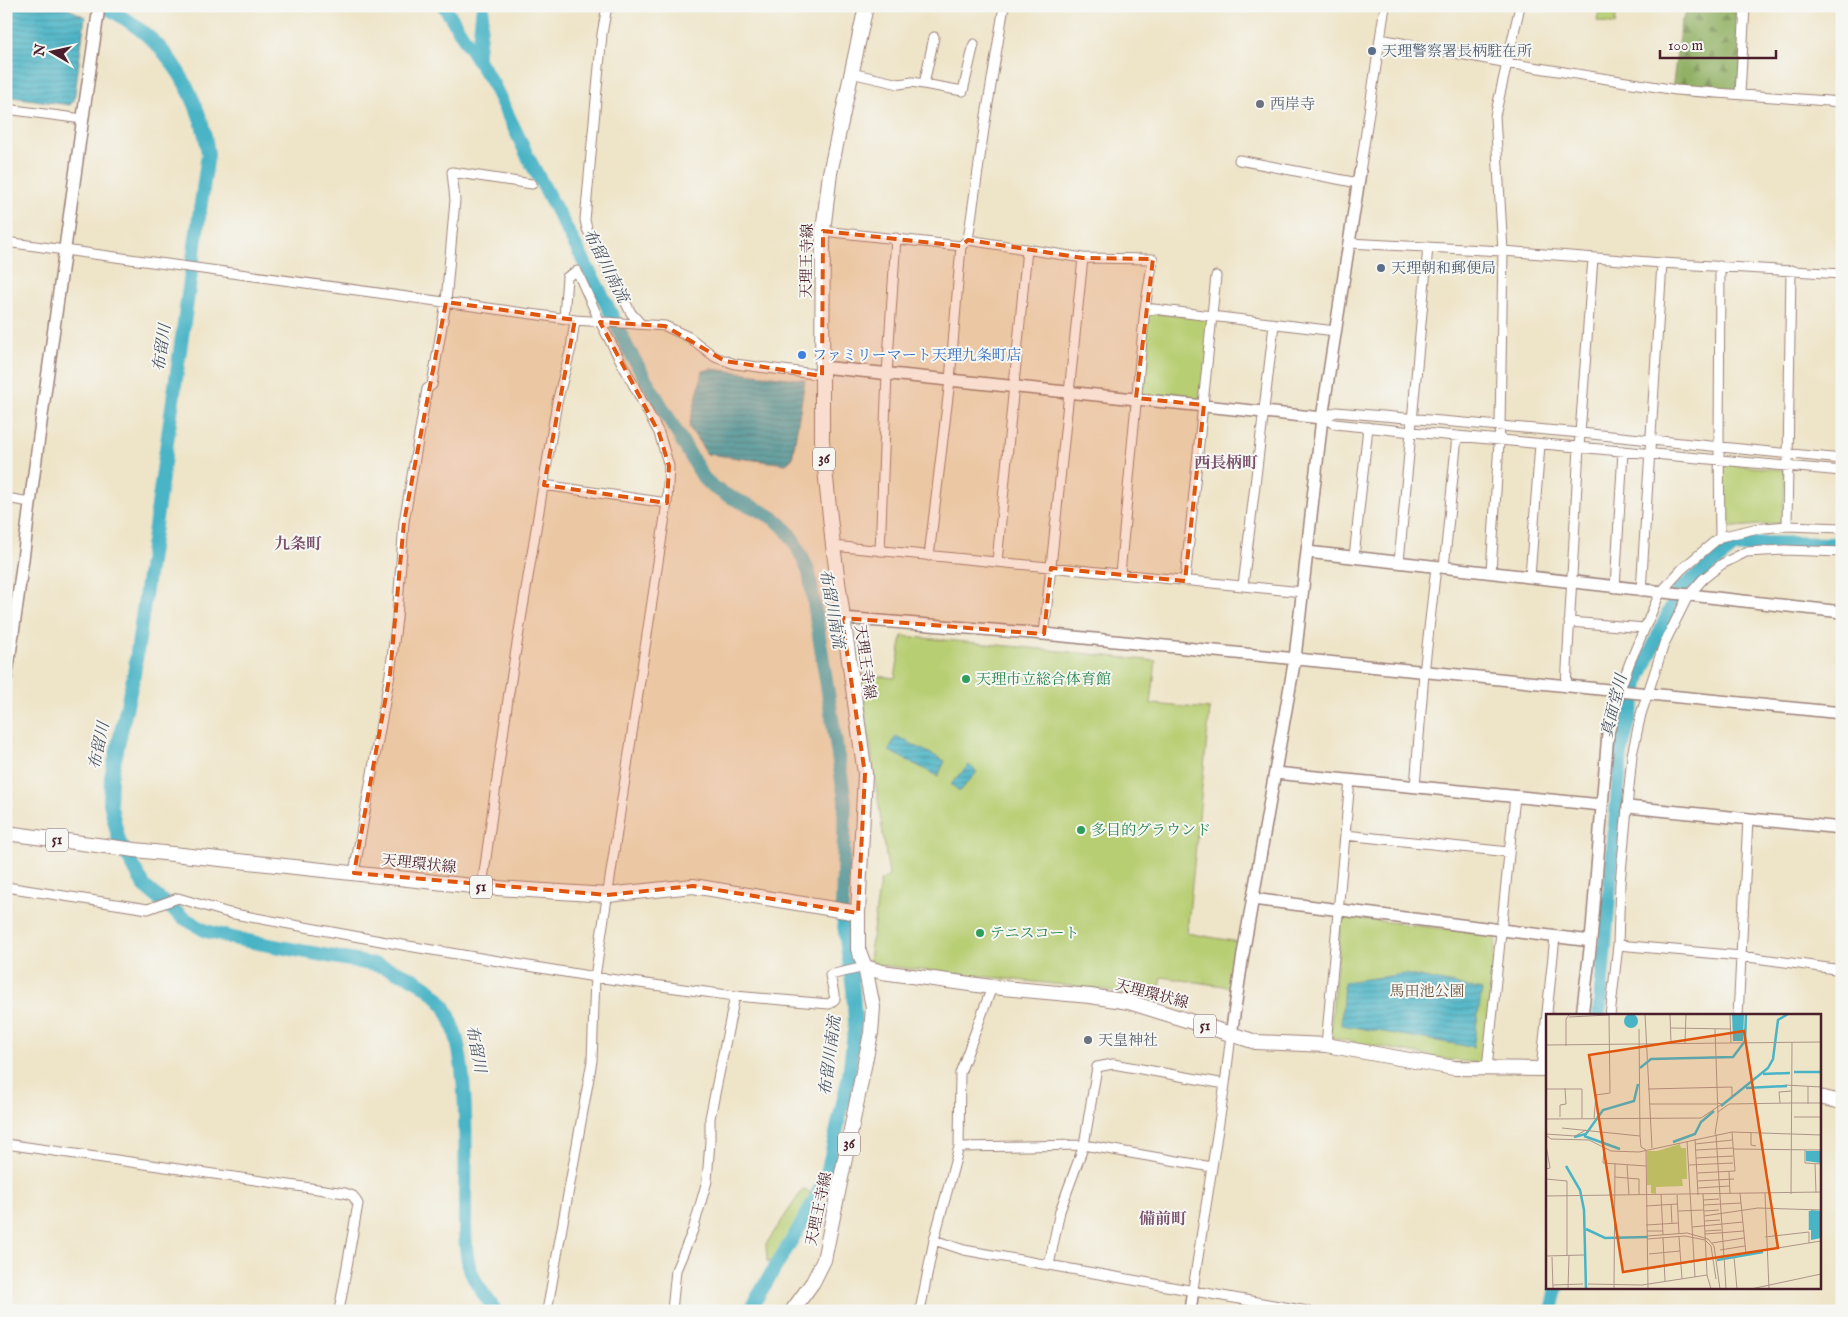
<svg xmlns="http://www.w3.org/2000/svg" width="1848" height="1317" font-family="'IM FELL English','Noto Serif JP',serif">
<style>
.green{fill:#b8ce73;stroke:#81764f}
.forest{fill:url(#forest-firs);stroke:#6e6848}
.water{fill:url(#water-rules);stroke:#4a6a78}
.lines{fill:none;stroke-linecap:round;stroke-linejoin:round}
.river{stroke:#49b4c6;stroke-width:14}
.minor-casing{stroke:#9c827a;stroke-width:11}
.tertiary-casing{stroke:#9c827a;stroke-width:14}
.primary-casing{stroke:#9c827a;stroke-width:16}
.minor{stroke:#fff;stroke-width:9}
.tertiary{stroke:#fff;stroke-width:11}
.primary{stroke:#fff;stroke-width:14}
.marked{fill:#e0560e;fill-opacity:0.2;stroke:#e0560e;stroke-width:4;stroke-dasharray:10 6;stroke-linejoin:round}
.service-dot{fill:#5c6f8a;stroke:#f6f6f2;stroke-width:2}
.worship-dot{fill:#6b7280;stroke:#f6f6f2;stroke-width:2}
.shop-dot{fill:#3f7fe0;stroke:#f6f6f2;stroke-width:2}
.leisure-dot{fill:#2e9e5b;stroke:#f6f6f2;stroke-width:2}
.labels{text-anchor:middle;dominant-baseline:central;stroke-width:4;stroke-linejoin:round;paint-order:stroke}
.shield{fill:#f6f6f2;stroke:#7e6067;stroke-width:1}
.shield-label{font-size:14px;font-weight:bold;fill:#4a1f2b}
.service-label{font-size:15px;fill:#4e5e75;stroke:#f6f6f2;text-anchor:start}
.worship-label{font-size:15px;fill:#5b616d;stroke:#f6f6f2;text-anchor:start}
.street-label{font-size:15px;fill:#4a1f2b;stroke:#f6f6f2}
.shop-label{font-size:15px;fill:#366cbe;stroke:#f6f6f2;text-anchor:start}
.leisure-label{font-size:15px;fill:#27864d;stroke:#f6f6f2;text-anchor:start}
.park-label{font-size:15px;fill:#6b5441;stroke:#f6f6f2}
.water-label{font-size:16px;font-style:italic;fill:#4a5361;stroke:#f6f6f2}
.neighbourhood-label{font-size:16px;font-weight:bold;fill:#7a526e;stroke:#f6f6f2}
.inset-river{fill:none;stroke:#49b4c6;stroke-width:2.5}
.inset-road{fill:none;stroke:#ac9589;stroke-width:1}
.view{fill:#e0560e;fill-opacity:0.15;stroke:#e0560e;stroke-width:2.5}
.inset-edge{fill:none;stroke:#4a1f2b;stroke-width:2.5}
</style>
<defs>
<pattern id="forest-firs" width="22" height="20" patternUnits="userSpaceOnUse" patternTransform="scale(1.25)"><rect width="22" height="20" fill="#92b165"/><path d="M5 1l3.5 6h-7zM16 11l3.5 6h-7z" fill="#798f53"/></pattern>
<pattern id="water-rules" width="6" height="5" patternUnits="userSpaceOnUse" patternTransform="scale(1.25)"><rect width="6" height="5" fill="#49b4c6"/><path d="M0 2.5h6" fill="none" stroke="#3f92a1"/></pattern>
</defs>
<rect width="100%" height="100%" fill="#f6f6f2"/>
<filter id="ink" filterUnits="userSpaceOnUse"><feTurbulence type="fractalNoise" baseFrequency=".02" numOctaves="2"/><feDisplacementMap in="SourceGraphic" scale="10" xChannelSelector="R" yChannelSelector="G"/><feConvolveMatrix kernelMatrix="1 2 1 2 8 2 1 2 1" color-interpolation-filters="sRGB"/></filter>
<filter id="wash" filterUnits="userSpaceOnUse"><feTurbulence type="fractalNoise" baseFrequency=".0096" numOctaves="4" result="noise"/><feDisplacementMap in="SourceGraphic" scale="20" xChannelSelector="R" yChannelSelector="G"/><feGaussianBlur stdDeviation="1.12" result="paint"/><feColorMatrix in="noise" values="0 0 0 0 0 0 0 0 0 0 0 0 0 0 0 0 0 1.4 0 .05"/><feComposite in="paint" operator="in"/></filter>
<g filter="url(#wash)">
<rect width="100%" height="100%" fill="#eee4c8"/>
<path class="green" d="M1600,6H1617L1615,25L1597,21Z
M1150,313L1204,318L1210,322L1204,392L1196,401L1138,396L1146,315Z
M1723,464L1785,470L1783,523L1722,528Z
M902,636L1041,649L1156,661L1151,704L1210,709L1187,933L1238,942L1230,987L1162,977L1157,1004L1100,989L877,965L869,960L880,881L889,876L860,674L895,678Z
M1346,917L1495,935L1496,937L1484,1058L1482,1059L1481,1063L1450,1060L1333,1038L1330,1034L1341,923Z
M803,1189L814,1194L792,1238L776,1264L767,1261L766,1244Z"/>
<path class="forest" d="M1689,6H1745L1740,94L1672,90L1681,23Z"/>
<path class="water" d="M6,6H63L85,17L74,101L70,105L6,96Z
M711,369L805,380L792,459L786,464L707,454L689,427L703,371Z
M896,736L945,761L938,776L889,751Z
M969,765L977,772L959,792L951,784Z
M1405,974L1482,990L1473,1047L1341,1025L1344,982Z"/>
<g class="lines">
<path class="river" d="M104,6C120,15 138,27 151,39C181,66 204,114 208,154L134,674L111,777L110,803L119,841L145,887L182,917L206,931L237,939L377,965C400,972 423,980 439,999C472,1037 465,1154 465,1204C465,1224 464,1253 471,1272C477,1286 487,1299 496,1311
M444,6L494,86L529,159L601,293L628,349L703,477C723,500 753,503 776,520C793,533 800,554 809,572L845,800L842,910L853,989L855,1023L849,1075L826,1178L805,1218L749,1311
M477,60L483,6
M1599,1016L1621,753L1640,676L1679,590L1734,547L1770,543L1842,544
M1552,1311L1557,1288"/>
</g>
</g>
<g filter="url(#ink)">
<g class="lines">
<g class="minor-casing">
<path id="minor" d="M607,6L602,34L585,220L587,229L631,313L640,323
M1380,39L1508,63L1676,90L1842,102
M851,73L899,84L912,82L963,91L974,44
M924,84L934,37
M1740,94L1745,6
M6,109L83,119
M1239,160L1358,183
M1360,172L1385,6
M823,231L961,246L968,240L1083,258L1153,259L1145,308L1120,574
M968,240L985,122L1004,6
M6,242L575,320L665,326L689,337L715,357L735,364L822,375
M1348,243L1503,251L1662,263L1842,274
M1145,308L1335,331
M1322,418L1335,424L1412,432L1842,471
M1322,418L1336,412L1581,433L1842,459
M544,485L667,503
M6,498L30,502
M1787,526L1791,270
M1720,537L1719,447L1720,266
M833,546L1303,592
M880,551L887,374L896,238
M929,556L950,380L961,246
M1354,557L1368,427
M997,562L1027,249
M1399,562L1428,247
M1444,568L1457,436
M1491,572L1500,426L1503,251L1495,116L1520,6
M1530,577L1540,444
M1185,581L1216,276
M1243,586L1274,325
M1615,588L1623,451
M1641,591L1662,263
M1569,622L1645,628
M1044,634L1083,258
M1566,687L1579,447L1593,258
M1619,692L1630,662L1660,593L1682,569L1720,537L1754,529L1787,526L1842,528
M1415,787L1424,673L1436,567
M1345,835L1509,852
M354,873L390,674L397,618L404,522L427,389L432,385L446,302L455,200L452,172L532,184
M6,887L148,909L178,898L229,913L408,946L595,977L735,996L829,1004L835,999L830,975L865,967
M482,887L509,692L557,402L571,348L575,320
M1618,945L1741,956L1842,970
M1610,1016L1618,945L1620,883L1632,755L1641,714L1664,644L1688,596L1703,579L1722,564L1746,552L1784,550L1842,552
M1738,1016L1748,819
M1326,1045L1350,780
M1487,1068L1515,796
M1541,1069L1555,937
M6,1144L345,1193L353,1196L358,1204L339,1311
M959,1147L1084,1145L1212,1167
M934,1240L964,1250L1307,1311
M1049,1265L1060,1211L1084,1145L1097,1067L1113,1064L1225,1084
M1193,1289L1225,1084L1231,1035
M547,1311L592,1061L595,977L667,503L669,466L659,433L600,322L577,271L567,277L564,318
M672,1311L676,1270L693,1230L707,1181L710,1141V1118L735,996
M920,1311L934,1240L959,1147L960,1073L992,987"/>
</g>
<g class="tertiary-casing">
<path id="tertiary" d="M822,367L1322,418
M1307,552C1485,572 1663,593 1842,612
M842,618L1044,634L1842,713
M6,679C18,606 26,532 36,459C56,310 76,162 98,14
M1275,773L1602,805
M1628,807L1842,828
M1252,899L1591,941
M1582,1016L1591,941L1608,733L1619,692
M1231,1035L1243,954L1295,658L1322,418L1360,172
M1190,1311L1193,1289"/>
</g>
<g class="primary-casing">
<path id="primary" d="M6,833L135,850L482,887L607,895L693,886L858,913
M865,967L882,972L992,987L1090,996L1129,1002L1256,1042L1326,1045L1454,1068L1547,1069
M1819,1097L1842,1102
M792,1311L813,1282L824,1260L871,1033L873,1007L865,967L858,949V913L865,774L833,546L822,440V375L823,231L830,173L866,6"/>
</g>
<use href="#minor" class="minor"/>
<use href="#tertiary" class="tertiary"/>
<use href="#primary" class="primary"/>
</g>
</g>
<path class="marked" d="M823,231L961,246L968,240L1083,258L1153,259L1136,398L1204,405L1185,581L1051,568L1044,634L842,618L865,774L858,913L693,886L607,895L354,873L390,674L404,522L446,302L575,320L544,485L667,503L669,466L659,433L600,322L665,326L725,361L822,376Z"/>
<g class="service-dot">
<circle cx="1372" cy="51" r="5"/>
<circle cx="1381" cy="268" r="5"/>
</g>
<g class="worship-dot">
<circle cx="1260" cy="104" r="5"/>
<circle cx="1088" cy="1040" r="5"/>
</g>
<circle class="shop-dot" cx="802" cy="355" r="5"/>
<g class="leisure-dot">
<circle cx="966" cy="679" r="5"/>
<circle cx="1081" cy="830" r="5"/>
<circle cx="980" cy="933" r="5"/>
</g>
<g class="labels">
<g class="shield">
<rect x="813" y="447.5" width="22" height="23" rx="4"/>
<rect x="46" y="828.5" width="22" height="23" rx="4"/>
<rect x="470" y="875.5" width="22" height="23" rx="4"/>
<rect x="1194" y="1014.5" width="22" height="23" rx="4"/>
<rect x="838" y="1132.5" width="22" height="23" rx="4"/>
</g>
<g class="shield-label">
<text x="824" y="459">36</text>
<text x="57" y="840">51</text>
<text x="481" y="887">51</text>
<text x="1205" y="1026">51</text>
<text x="849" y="1144">36</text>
</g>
<g class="service-label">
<text x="1382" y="51">天理警察署長柄駐在所</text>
<text x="1391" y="268">天理朝和郵便局</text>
</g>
<g class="worship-label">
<text x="1270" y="104">西岸寺</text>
<text x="1098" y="1040">天皇神社</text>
</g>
<g class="street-label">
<text transform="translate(807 261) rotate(-89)">天理王寺線</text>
<text transform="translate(865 662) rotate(82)">天理王寺線</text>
<text transform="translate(419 864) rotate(6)">天理環状線</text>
<text transform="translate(1152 994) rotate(15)">天理環状線</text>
<text transform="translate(819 1209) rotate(-78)">天理王寺線</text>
</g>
<g class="shop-label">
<text x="812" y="355">ファミリーマート天理九条町店</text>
</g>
<g class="leisure-label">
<text x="976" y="679">天理市立総合体育館</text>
<text x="1091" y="830">多目的グラウンド</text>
<text x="990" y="933">テニスコート</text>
</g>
<g class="park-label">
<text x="1427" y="991">馬田池公園</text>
</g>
<g class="water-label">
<text transform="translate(605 266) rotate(63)">布留川南流</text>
<text transform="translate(163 348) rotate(-82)">布留川</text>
<text transform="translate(831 609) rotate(80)">布留川南流</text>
<text transform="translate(1615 706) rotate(-76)">真面堂川</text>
<text transform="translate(100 746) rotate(-78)">布留川</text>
<text transform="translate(475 1049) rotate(79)">布留川</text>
<text transform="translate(831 1056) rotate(-83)">布留川南流</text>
</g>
<g class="neighbourhood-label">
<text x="1226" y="464">西長柄町</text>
<text x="298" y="545">九条町</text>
<text x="1163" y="1220">備前町</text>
</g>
</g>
<g transform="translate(1546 1014)">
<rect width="275" height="275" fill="#eee4c8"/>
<path d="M134,130L135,134H140L141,165H136L137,172L110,173V180L105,179V171H101V137H111Z" fill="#b8ce73"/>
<path d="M186,0H198L197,27H187ZM78 7a7 7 0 1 1 14 0a7 7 0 1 1-14 0ZM260,137H275V149L260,147ZM265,196L275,197V224L265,226Z" fill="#49b4c6"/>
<path class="inset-river" d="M94,54L105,45L187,43L199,27L200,0M248,58H275M217,60L244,59M200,74L241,72M175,92L222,54L227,45L232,6L242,0M38,122L74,135M28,123L40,120L57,96L88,87L92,70M127,128L149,120L155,108L168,97M20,152L34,176L38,196L40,275M40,215L59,224L102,223M264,216V197M171,246L217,238"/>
<path class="inset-road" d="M99,0L106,134M124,0L125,30M184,0L185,29M23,3L63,1M125,14L185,15M93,15L94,122L95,133L100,136M139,30L140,0M0,31L275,28M20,32V5L23,1M239,71L275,73M0,75H36V104M102,75L186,73V83M234,89L233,78L246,77M246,89H275M103,90H171M262,90V72M172,98L183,90L246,89M14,103V91L20,90L19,74M248,103H275M0,105L155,104L176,90L171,89M48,105L50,81L64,79L63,0M16,114L94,122M205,118V131L210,132M0,120L29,122L40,116M169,120L172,101L169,15M170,120L178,244M0,121L5,125L43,126L65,137L93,138L186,118L275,121M149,125L152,181M141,127L149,263M149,130L186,126M0,131L4,154L0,155M58,134L57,149L100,152M187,135L275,136M100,136L102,275M150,136L187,134M259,136V149L275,150M150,144L187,142M269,150L270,179M81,151L83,181M143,151L187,149M183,157L184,180M151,159L189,157L186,118M69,163L93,165V181M0,165L21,167V241M151,167L188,165M152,174L183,172M0,177V237M194,179L200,240M219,179L223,275M115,180L117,221M157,180L161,261L165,275M245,180L246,28M131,181L133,220M0,182L275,178M157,186L173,185M125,190L126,210M158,191L195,189M100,192L131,190M132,197L158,196M158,197L173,196M158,202L212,194L275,196M158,207L174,206M100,211L132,209M146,213L197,208M101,217H117M159,217L175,216M159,220L198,217M101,222L141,219L162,225L168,232L174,275M133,223L136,265M219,223L263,218V229M117,224L119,267M101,225L139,222L159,226L165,232L170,265M166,229L198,224M174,236L199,232M103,240L134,237M0,242L38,241M178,242L180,275M6,243L7,275M188,243L191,275M102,255L275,227M42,270L96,271L161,261M7,271L37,270M22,275L23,241M68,275L69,149M205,275L275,260"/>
<path class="view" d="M198,17L232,234L77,258L43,41Z"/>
<rect width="275" height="275" class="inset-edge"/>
</g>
<rect width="1848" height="1317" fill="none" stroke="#f6f6f2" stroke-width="25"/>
<g transform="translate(52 52) rotate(279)" stroke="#f6f6f2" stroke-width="4" paint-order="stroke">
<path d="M0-4L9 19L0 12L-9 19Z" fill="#4a1f2b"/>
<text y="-8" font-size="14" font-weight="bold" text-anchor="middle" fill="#4a1f2b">N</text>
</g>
<path d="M1660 50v8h116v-8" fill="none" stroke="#4a1f2b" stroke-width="2.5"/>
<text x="1668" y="50" font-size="15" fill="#4a1f2b" stroke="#f6f6f2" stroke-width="4" paint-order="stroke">100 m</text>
</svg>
